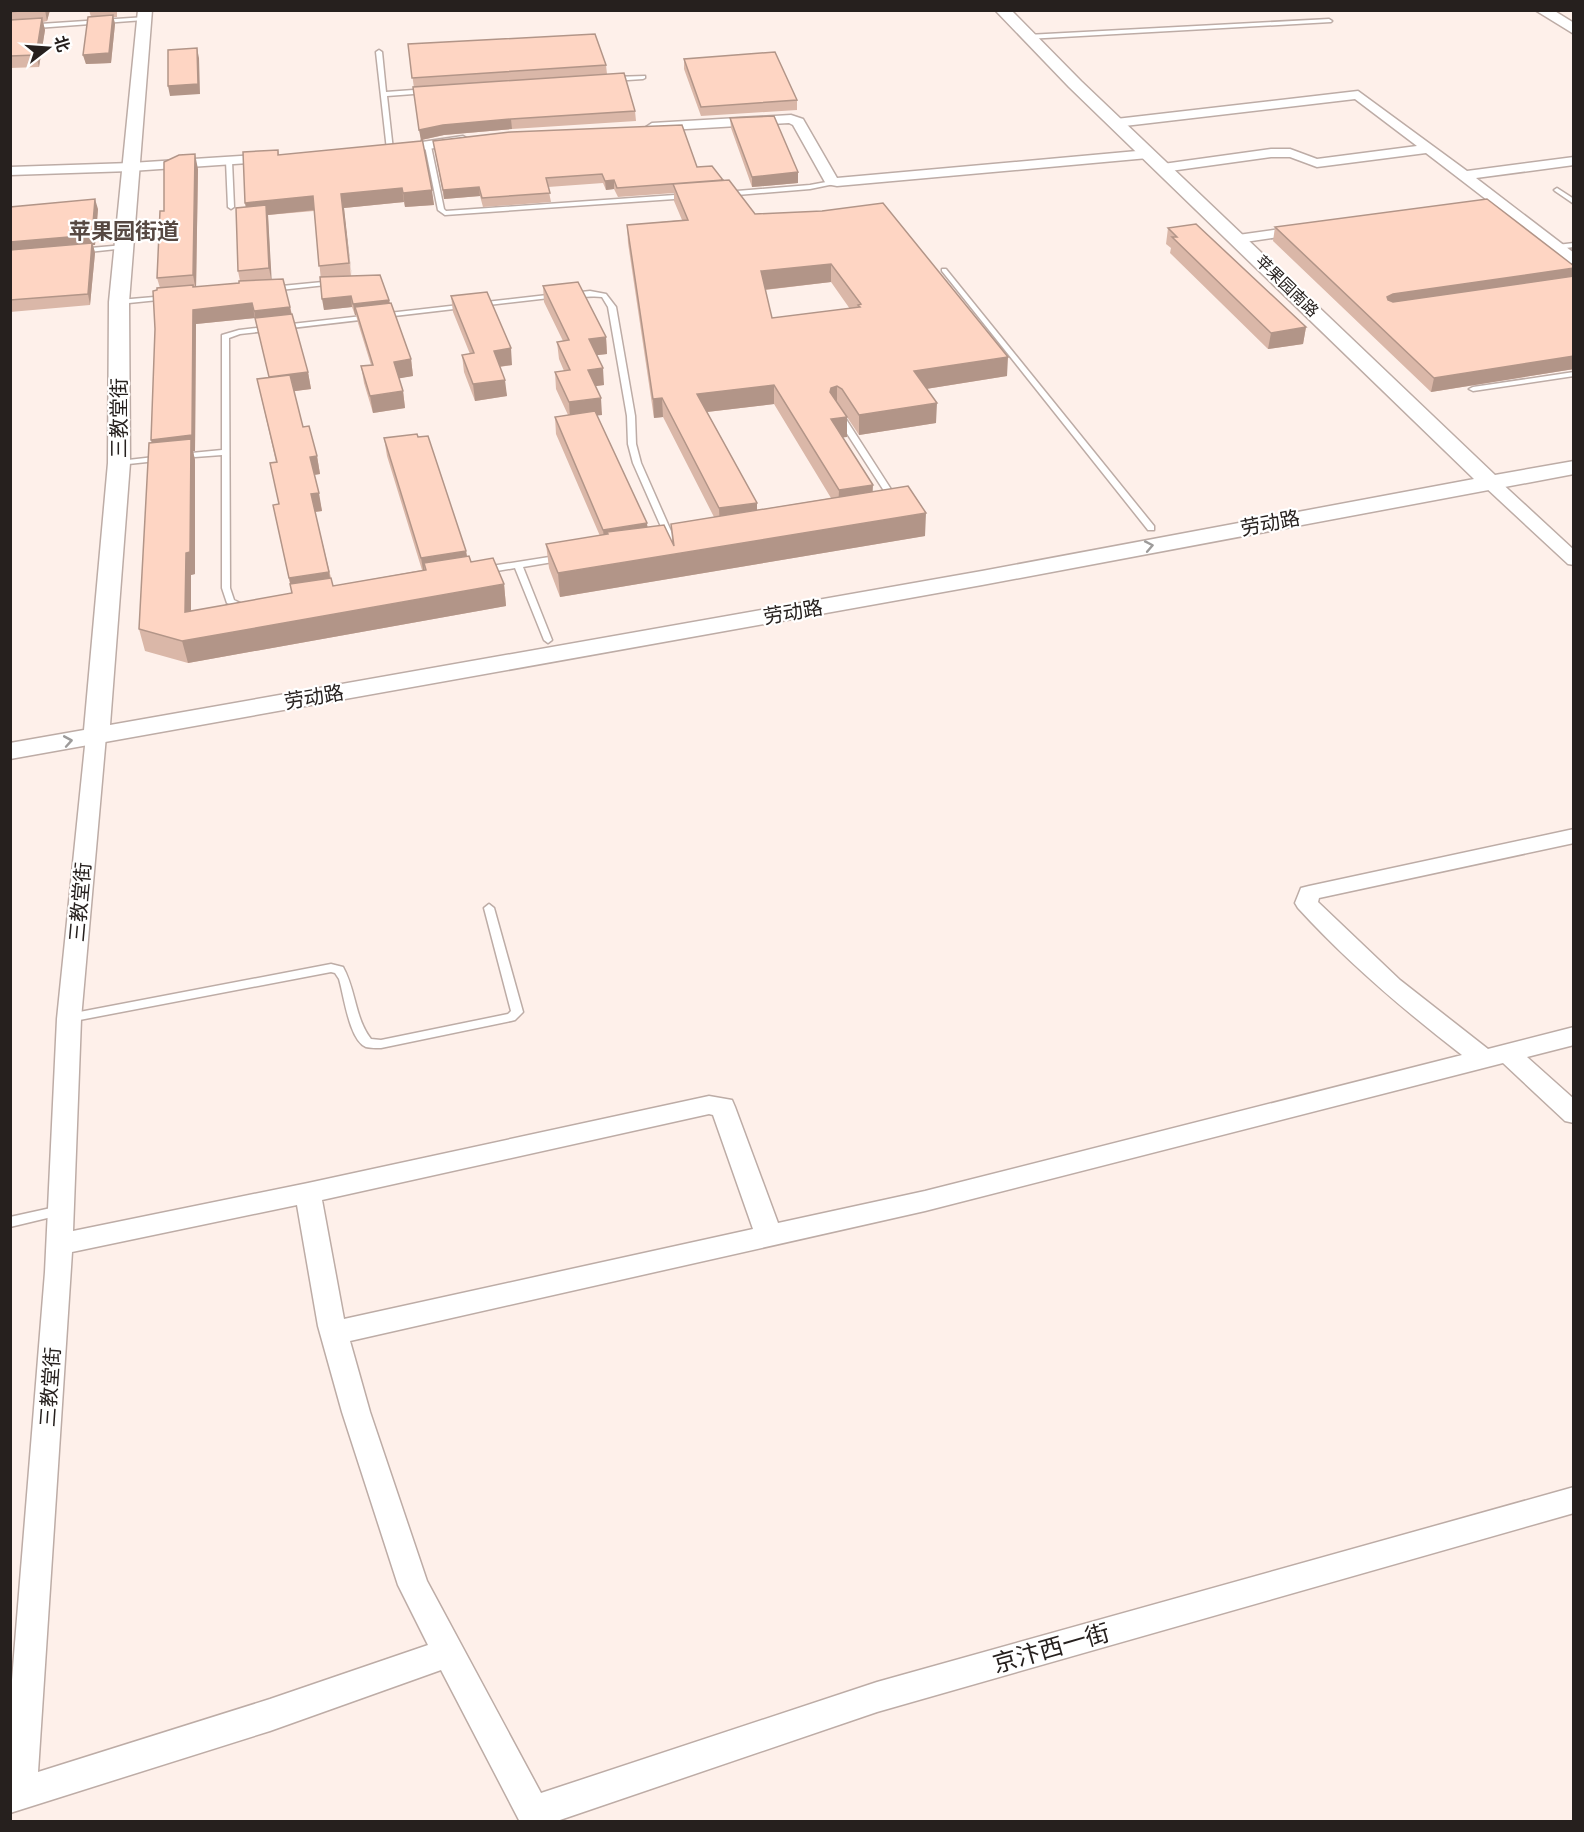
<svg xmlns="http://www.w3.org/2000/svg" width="1584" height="1832" font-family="'DM Sans','Noto Sans SC',sans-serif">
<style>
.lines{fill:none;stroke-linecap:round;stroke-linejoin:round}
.service-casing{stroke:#bdaca6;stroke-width:3}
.minor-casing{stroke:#bdaca6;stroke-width:3}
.tertiary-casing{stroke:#bdaca6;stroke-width:3}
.service{fill:#fff;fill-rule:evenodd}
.minor{fill:#fff;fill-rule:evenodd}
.tertiary{fill:#fff;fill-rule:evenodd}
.wall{fill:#dab7a8;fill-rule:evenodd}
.shaded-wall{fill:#b29588}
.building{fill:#fed5c3;stroke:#b29588;stroke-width:1.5;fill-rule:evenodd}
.oneway{stroke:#9d9b9a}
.labels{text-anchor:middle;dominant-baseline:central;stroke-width:4.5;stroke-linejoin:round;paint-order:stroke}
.far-street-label{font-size:16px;fill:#26201e;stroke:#fff}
.street-label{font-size:20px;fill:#26201e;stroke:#fff}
.far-district-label{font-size:22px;font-weight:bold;fill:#564842;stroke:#fff}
.near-street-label{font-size:24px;fill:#26201e;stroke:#fff}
</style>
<rect width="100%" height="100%" fill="#fef0ea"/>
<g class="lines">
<g class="service-casing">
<path id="service" d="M146,17L144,20L10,30V26Z
M1329,19L1332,21L1331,22L1027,39L1024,37L1027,35Z
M379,50L382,52L386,92L427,89L430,91L427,93L387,96L393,150L390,152L387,150L376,52Z
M645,76V78L643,79L613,81L610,79L613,77Z
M428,144L431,146L444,209L446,211L689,194L692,196L689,198L445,215L438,210L425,146Z
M229,159L232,161L234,207L231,209L228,207L226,161Z
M837,180L839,181V183L810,189L725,196L722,194L725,192L810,185Z
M1557,188L1574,199V204L1555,191L1554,190Z
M1574,243V247L1557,249L1554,247L1557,245Z
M124,245L127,247L126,248L79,253L76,251L79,249Z
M942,269H946L1154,526V530H1148L942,271Z
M333,281L336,283L335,284L271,291L268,289L271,287Z
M590,291L606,294L616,307L635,416L636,444L641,463L674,538L673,540H667L666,538L633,463L628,444L627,416L608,307L602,297C592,295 576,299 569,295L572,293Z
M556,294L558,295V297L240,334L229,338L230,588L234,600L242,604L248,603L252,606L251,608L241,610L227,603L222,588V455L181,458L177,456L181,454L222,450V335L239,330Z
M166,296L168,297V299L119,304L115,302L119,300Z
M1574,372V376L1473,391L1469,389L1473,387Z
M836,413H842L896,497L894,503H888L887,501L888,497L835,415Z
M163,456H166V460L119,465L115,463L119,461Z
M562,555L565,556V560L523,567L552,640L548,643L544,640L515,568L485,573L481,570L485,567Z
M489,904L494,908L523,1012L515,1020L511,1021L381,1048C377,1048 370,1048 366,1047C349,1040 344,995 339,979L335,973L331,972L69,1022L65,1021L63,1018L65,1015L69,1014L331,964L343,967C356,990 355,1019 371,1039L381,1040L508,1014L511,1011L484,908Z
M60,1206L64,1208L66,1211L64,1214L10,1227V1217Z"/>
</g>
<g class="minor-casing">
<path id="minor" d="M1358,91L1467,171L1574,157V165L1476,178L1574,253V264L1569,263L1426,153L1317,167L1290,157H1271L1163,172L1156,168L1163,164L1271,149H1290L1317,159L1417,146L1355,99L1116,127L1110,123L1116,119Z
M791,115L803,119L837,178L1148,150L1155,154L1148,158L837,186L826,184L793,125L789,123L652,131L646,127L652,123Z
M463,136L470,140L468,143L395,154L388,150L395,146Z
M273,154L280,158L278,161L131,171L10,175V167L131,163Z
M1302,226L1309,230L1307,233L1238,243L1231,239L1238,235Z
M1490,477L1496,478L1574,550V565L1568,564L1484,486L1481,482L1484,478Z
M96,730L103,732L106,736L81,1019L73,1231L308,1183L709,1096L732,1100L735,1107L778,1223L925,1191L1462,1055C1404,1010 1348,963 1298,908L1295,903L1301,888L1309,886L1574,829V843L1319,898L1318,902L1400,980L1488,1049L1574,1027V1045L1527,1057L1574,1099V1123L1565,1121L1503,1063L925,1211L350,1341L370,1412L427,1581L541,1793L877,1682L1574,1487V1513L877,1712L554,1822H520L441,1670L270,1731L10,1813V1705L45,1272L57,1019L86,736L89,732ZM709,1114L713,1115L753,1229L344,1319L322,1200ZM297,1205L318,1326L342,1412L398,1585L428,1645L270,1699L38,1772L72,1252Z"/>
</g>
<g class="tertiary-casing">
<path id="tertiary" d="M138,10H152L129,302L130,463L110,725L982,571L1474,479L1069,87L995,10H1011L1081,81L1495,475L1574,461V474L982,585L10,759V743L84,730L108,463L109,302Z
M1535,10H1553L1574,23V34Z"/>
</g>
<use href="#service" class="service"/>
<use href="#minor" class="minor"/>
<use href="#tertiary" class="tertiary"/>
</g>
<path class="wall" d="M10,10H50L47,21L43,22L45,30L39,67L10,68Z
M89,10H117V17H113L115,24L111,63L86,64L83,55L91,17Z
M408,44L606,65L607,74L635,111L636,121L512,129L444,135L422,140L434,205L405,207L404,202L344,208L351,276L389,300L411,359L413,376L399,378L403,391L405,408L373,413L364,383L361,366L371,365L358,323L356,315H355L352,307L324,310L314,211L268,215L271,279L290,307L308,372L311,389L294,391L303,427L317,456L320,474L314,475L322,511L315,512L333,586L422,570L387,456L384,438L466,551L467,557L471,562L504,584L506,606L188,663L145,651L139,629L152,442L157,290L160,288L157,278L164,211L198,169L196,287L239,283L240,281L238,271L246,207L245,203L278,150L279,155L421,141V140ZM255,318L269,377L257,379L276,462L279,505H273L292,593L191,611V575L195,574V460L193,451H195L196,324Z
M684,59L797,100V110L701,116L684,69Z
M730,118L798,183L752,187L731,128Z
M433,141L697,167L723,180L755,214L1007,376L926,389L936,423L859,435L841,408L847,437H843L873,492L925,536L560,597L549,568L546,544L600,536L556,434L555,417L568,415L556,389L555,372L564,371L559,359L557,342L563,341L544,302L543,286L606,337L607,354L596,355L604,385L595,386L602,415H597L648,527L672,541L671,524L714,517L663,417L654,418L628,243L627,225L682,220L674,201V193L618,197L614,189L606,190L603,183L548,187L551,202L483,207L480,196L444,199ZM831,282L850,309L772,318L765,290ZM774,404L831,498L757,510V503L707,412Z
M10,207L98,209L95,245H93L95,253L90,305L10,312Z
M1275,227L1574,266V369L1431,392L1273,241Z
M1168,228L1306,327L1303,344L1268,349L1170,253L1171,248L1166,244Z
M451,296L512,365L500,367L507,396L475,401L464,372L462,355L470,354L453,312Z"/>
<path class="shaded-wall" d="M45,10H50L47,21Z
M113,15L115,24L111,63L86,64L83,55Z
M42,18L45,30L39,67L36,55Z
M197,48L199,58L200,94L170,96L168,86Z
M511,119L512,129L444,135L421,140L419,130L443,125Z
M195,154L198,169L196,291L193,275Z
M798,172V183L752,187V177Z
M614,180V189L606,190L605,181Z
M479,187L480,196L444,199L443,190Z
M402,188L404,202L344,208L352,278L341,194Z
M432,190L434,205L405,207L403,193Z
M313,196L315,210L268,215L272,285L269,268L248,217L245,203Z
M95,199L98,209L95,245H93L95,253L90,305L88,294L10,253V242Z
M831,264V282L761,290V271Z
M1574,268V275L1572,281L1390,308L1387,297L1393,294Z
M351,296L352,307L324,310L322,299Z
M389,300L391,311L355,307L356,315H355L353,304Z
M252,303L255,318L196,324L195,451H193L195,460V574L191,575V634L185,612L151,440L193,310Z
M290,307L293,322L257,326L254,311Z
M1306,327L1303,344L1268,349L1271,333Z
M606,337L607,354L590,356L589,339Z
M511,348L512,365L496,367L494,351Z
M1574,356V369L1431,392L1434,378Z
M1008,357L1007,376L913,391L914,371Z
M411,359L413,376L396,379L394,362Z
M603,368L604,385L589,387L588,370Z
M308,372L311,389L273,394L269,377Z
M505,380L507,396L475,401L473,384Z
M774,385V404L698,413L697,394Z
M837,386V406L830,392L831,388Z
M403,391L405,408L373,413L370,396Z
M601,398L602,415L570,419L569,402Z
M662,398L663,417L654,418L653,399Z
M937,403L936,423L859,435V415Z
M847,417V437L831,439V419Z
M317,456L320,474L313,475L310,457Z
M873,485L872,505L838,510L839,490Z
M319,493L322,511L314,512L311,494Z
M757,503V523L720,529L719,508Z
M926,513L925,536L560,597L558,573Z
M647,523L648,540L608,534L607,532L608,547H605L603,530Z
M466,551L469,568L424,563L425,575H424L421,558Z
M329,572L332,590L293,596L289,578Z
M504,584L506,606L188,663L182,641Z"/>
<path class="building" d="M10,10H32L10,12Z
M113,15L109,53L83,55L88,17Z
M42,18L36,55L10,56V20Z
M595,34L606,65L412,78L408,44Z
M197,48L198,84L168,86V50Z
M775,52L797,100L701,107L684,59Z
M624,73L635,111L511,119L443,125L419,130L413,87Z
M774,116L798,172L752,177L730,118Z
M682,125L697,167L712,166L723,180L617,188L614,180L605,181L602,174L546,178L550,193L482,198L479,187L443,190L433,141L511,132Z
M422,138L432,190L403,193L402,188L341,194L349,263L319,266L313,196L245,203L243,152L278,150V155L421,141Z
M195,154L193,275L157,278L160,211H164V162L179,155Z
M729,180L755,214L822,211L883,203L1008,357L914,371L937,403L859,415L842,389L837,386L831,388L830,392L847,417L831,419L873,485L839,490L774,385L697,394L757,503L719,508L662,398L653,399L627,225L688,220L673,184ZM831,264L861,304L858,305L860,307L772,318L761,271Z
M95,199L92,235L10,242V207Z
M1487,199L1574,266V268L1393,294L1387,297L1388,300L1393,302L1574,276V356L1434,378L1275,227Z
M266,205L269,268L238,271L236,208Z
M1196,224L1306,327L1271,333L1172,237H1177L1168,228Z
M92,243L88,294L10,300V250Z
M380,275L389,300L353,304L351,296L322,299L320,277Z
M283,279L290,307L254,311L252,303L193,310L192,435L151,440L155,329L153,291L157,290V288L193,285V287L239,283V281Z
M578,282L606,337L589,339L603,368L588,370L601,398L569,402L555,372L570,370L557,342L569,340L543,286Z
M487,292L511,348L494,351L505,380L473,384L462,355L474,353L451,296Z
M391,303L411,359L394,362L403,391L370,396L361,366L373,365L355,307Z
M292,314L308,372L269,377L255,318Z
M290,375L303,427L309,426L317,456L310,457L319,493L311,494L329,572L289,578L273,505L279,504L270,463L277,462L257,379Z
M595,411L647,523L603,530L555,417Z
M417,434L418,437L428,436L466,551L421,558L384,438Z
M191,439L190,552L186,553L185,612L292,593L290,584L331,578L333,586L426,570L424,563L469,556L471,562L493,558L504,584L182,641L139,629L149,443Z
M908,486L926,513L558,573L546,544L608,534L607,532L664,525L674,546L671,524Z"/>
<defs><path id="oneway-chevron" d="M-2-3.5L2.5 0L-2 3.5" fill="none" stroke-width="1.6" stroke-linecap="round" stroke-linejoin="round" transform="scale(1.5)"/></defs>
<g class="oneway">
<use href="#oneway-chevron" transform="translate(1149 546) rotate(-11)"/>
<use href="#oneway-chevron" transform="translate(68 741) rotate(-10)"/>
</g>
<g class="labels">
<g class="far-street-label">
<text transform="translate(1287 286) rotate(44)">苹果园南路</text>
</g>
<g class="street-label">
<text transform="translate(119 418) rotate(-90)">三教堂街</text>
<text transform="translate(1270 523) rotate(-11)">劳动路</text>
<text transform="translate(793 612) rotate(-10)">劳动路</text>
<text transform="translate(314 697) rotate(-10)">劳动路</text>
<text transform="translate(80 902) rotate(-85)">三教堂街</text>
<text transform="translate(50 1387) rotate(-86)">三教堂街</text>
</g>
<g class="far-district-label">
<text x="124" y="231">苹果园街道</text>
</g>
<g class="near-street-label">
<text transform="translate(1051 1648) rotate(-16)">京汴西一街</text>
</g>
</g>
<rect width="1584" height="1832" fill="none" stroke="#26201e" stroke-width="24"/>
<g transform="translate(48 48) rotate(73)" stroke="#ffffff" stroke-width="4.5" paint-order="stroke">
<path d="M0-4.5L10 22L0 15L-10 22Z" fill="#26201e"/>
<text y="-9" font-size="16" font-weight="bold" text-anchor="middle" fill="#26201e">北</text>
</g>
</svg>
